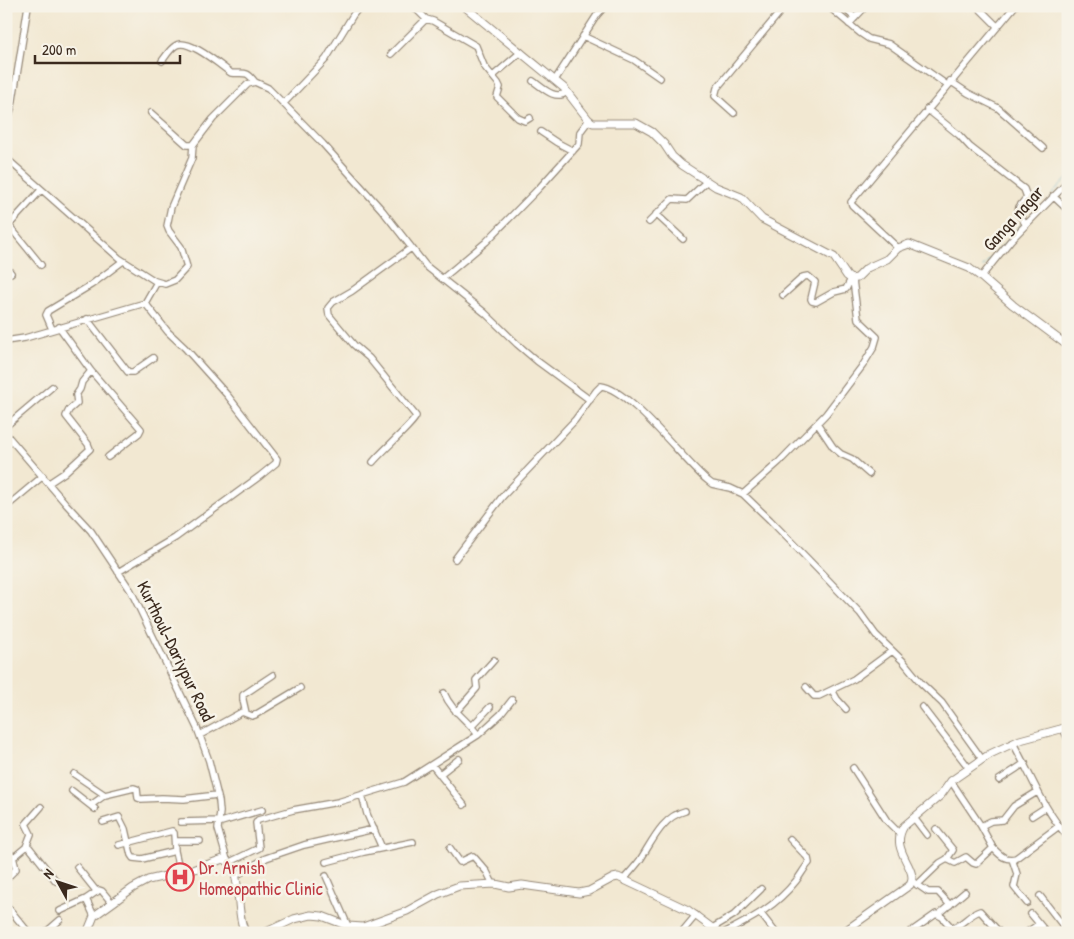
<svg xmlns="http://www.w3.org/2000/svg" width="1074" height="939" font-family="'Patrick Hand',sans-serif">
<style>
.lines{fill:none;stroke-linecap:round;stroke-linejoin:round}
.stream{stroke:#41aac1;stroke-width:1}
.minor-casing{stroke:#968978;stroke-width:8}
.tertiary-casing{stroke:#968978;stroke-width:9}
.minor{stroke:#fff;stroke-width:5.5}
.tertiary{stroke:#fff;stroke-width:7}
.labels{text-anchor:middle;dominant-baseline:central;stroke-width:5;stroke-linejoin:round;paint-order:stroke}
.street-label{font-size:18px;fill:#3b2a1e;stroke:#f7f3e8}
.health-label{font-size:18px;fill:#be3a42;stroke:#f7f3e8;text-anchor:start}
</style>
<rect width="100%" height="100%" fill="#f7f3e8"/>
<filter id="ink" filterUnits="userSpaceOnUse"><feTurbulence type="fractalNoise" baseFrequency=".02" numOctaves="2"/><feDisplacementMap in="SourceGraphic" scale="10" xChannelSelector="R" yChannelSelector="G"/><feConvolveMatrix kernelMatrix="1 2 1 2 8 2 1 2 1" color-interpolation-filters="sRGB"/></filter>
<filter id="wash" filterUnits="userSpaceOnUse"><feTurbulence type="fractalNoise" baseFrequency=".0096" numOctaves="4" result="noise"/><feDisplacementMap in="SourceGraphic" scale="20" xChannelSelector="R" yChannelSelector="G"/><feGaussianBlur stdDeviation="1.12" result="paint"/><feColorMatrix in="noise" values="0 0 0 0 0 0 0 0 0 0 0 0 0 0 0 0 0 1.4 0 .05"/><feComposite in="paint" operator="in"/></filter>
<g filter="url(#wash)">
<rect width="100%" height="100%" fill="#f2e8d2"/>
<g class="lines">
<path class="stream" d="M1052,194L1068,178
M1010,237L1023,223
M983,267L1008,240"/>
</g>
</g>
<g filter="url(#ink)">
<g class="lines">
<g class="minor-casing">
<path id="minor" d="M413,6L426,19L433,21L476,46L484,66L498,83L500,87L497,97L518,118L525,121L530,118
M828,6L860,33L869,39L889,44L947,85
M842,6L855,18
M977,6L997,26
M849,24L866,6
M583,36L634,60L660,78
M391,54L426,19
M162,61C166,56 170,49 175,46C187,36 221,66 231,73C245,74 246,70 255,82
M493,76L521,52
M555,80L597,15L605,6
M533,81C543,88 555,101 567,92
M950,81L968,93L998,108L1043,148
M284,103L326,59L353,15L360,6
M927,109L959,135L970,147L1024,189L1027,197L1019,207L1018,212L1026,225
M151,113L187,145H193L213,119L248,84L255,82L268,88L274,94L323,144L382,210L426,266L485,313L517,344L537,361L590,400
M734,113L715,96L717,88L785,6
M6,125L12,106L28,6
M541,132L556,142L573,151
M6,158L119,258L155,281L165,284L175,280L187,267L181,247L169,231L167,226L171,207L192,158L193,145
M1053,196L1068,210
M656,214L683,239
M6,222L41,265
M649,222L672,199L687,200L707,181
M9,225L41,190
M898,248L852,205L851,202L1015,6
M6,267L11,273
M981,277L1011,240L1068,182
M443,278L486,242L540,187L579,144L580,132L589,120
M783,295L803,277L808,276L815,282L811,299L812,301L816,302L834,292L846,289L851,279
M145,303L157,282
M87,319L128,372H133L153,358
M59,327L91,371L141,429L139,433L108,457
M52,329L46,315L48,311L91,285L123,261
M6,341L25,338L145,303L168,332L185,348L228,396L277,459L276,463L260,476L175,538L118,572
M817,423L833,447L841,454L852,459L869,474
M6,426L52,387
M6,434L66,504L91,531L131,591L197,728L209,761L219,801L220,812L218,829L227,860
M373,462C381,452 415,422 416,416L369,358L354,345L329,315L328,308L333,302L352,291L411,248
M49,483L64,473L90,449L88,444L66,416L69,410L77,403L76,395L80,389L82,382L91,371
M743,494L779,462L826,414L863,365L874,347L877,337L858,319L853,280
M6,507L43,476
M455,559L502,497L575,420L596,391L601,386C630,389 683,460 707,480L712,484L730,488L743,494L770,520L860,613L876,635L903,661L921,683L942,703L982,759
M806,687L814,696H819L854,679L892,651
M832,690L837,699L846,709
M444,693C452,712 467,719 478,735
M922,707L969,768
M456,712L477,688L476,680L494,660
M246,713L243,700V695L273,675
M472,726L490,707
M1063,728L1068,739
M200,735L242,712L252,716L255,715L300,688
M1013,743C1031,775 1043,809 1068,837
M432,765L464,805
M853,768L887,821L899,833
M74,774L105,795L134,788L137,789L138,798L141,799L162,798L184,799L217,795
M440,774L459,759
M999,780L1025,763
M951,781L981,826L993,848
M72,791L95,809
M362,795L367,814L382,848
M91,805L105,795
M1032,816L1046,807
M914,818L927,835
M103,822L119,817L125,829L131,855L133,858L142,859L175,851
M181,822L219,821
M218,823L262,810
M981,826L991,821L1003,820L1014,806L1037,792
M936,829L953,850L947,859
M175,841H200
M119,845L172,831L174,833L175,851L180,873
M26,847L31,834L26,824L41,807
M450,848L460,862L473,856L487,872L493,884
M6,851L14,857L26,847H29L56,881
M1012,859L1017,874L1014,887L1027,903
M230,862L259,848L256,823L258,820L293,810L338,802L404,782L478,735L501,714L512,700
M326,862L364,852L413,842
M77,867L97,892
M235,876L266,858L304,845L374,829
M326,876L348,926
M6,879L16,869L13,857
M624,879C629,873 635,867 640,860C652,842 662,817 685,811
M915,883L928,892H938L950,905
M917,885L940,863L947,859L955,863L966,857L973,863L976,864L993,848C1000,855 1005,861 1016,858L1059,826
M1040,896L1068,932
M86,899L94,916
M6,905L29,933
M60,911L86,899L99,890L102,891L112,903
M761,914L776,933
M939,914L965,892
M1031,914L1047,933
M714,927L734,915L761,889
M45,933L60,920
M681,933L696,915
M724,933C753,918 775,907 796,881C801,875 804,868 809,863L808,858L790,839
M909,933L936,914L942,917L952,928C963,925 969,914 980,911L1000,933
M1026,933L1039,924"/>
</g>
<g class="tertiary-casing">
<path id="tertiary" d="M464,6L564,88L588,119L593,123H636L652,132L664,144L672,156L682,165L716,187L741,197L762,219L834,257L847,276L851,279L857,278L867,268L887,259L898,248L909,244L969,268L981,277L1013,305L1068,346
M87,933L94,916L133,888L148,880L192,870L223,859C244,864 234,916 246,933
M264,933L294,919L311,915L322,916L348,926L363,927L407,911L438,894L459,886L495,884L509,887L522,885L579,893L589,891L613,878L618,877L688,910L719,933
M842,933L910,885C920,868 888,851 904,826L941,795L951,781L990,754L1020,740L1068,727"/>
</g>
<use href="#minor" class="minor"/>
<use href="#tertiary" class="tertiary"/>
</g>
</g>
<defs>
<g id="hospital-ring" transform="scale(1.4375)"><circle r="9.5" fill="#f7f3e8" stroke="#e0444e" stroke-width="1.5"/><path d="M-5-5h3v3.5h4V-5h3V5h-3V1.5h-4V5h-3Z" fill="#e0444e"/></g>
</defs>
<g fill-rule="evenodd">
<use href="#hospital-ring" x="180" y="877"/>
</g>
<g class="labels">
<g class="street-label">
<text transform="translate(1013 218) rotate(-48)">Ganga nagar</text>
<text transform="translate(176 651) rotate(64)">Kurthoul-Dariypur Road</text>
</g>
<g class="health-label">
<text x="199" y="867">Dr. Arnish<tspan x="199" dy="21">Homeopathic Clinic</tspan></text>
</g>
</g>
<rect width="1074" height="939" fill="none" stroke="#f7f3e8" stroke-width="25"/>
<g transform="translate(58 882) rotate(310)" stroke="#f7f3e8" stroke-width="4" paint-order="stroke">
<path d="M0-4L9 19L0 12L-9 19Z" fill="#3b2a1e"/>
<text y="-8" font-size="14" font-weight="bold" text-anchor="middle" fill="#3b2a1e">N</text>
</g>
<path d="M35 55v8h145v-8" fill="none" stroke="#3b2a1e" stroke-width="2.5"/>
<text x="42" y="55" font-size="15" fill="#3b2a1e" stroke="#f7f3e8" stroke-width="4" paint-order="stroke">200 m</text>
</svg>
